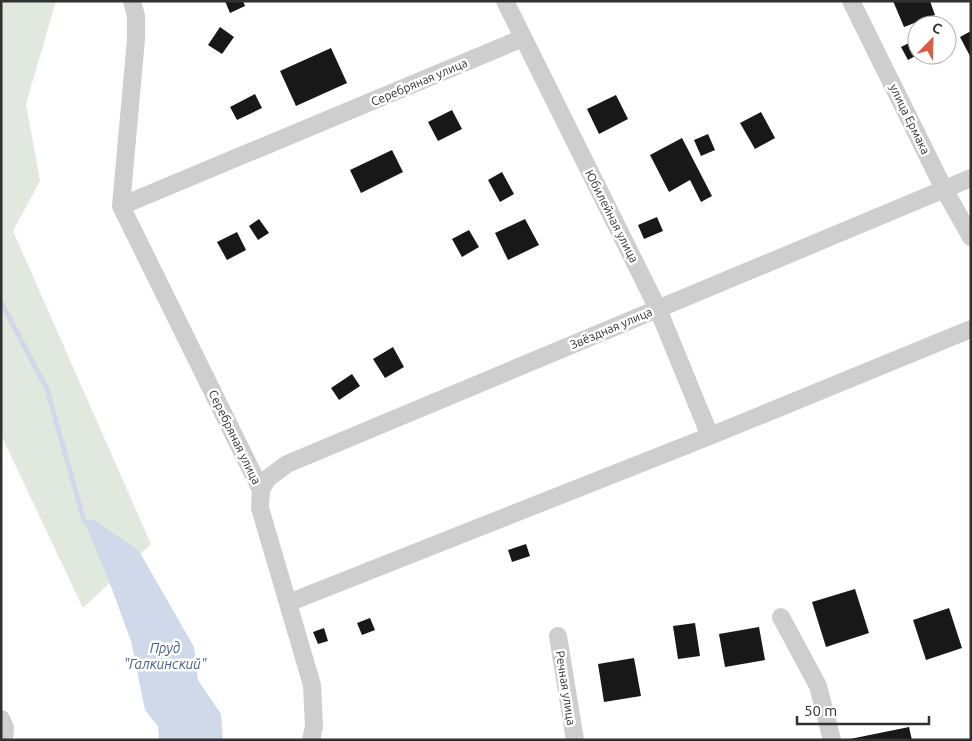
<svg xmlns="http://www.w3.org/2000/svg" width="972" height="741" font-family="Ubuntu,sans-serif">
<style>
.green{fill:#e1e9de}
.water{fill:#cfd9ea}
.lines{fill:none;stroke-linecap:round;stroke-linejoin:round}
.stream{stroke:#cfd9ea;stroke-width:5}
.building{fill:#181818}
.minor{stroke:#cecece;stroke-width:18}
.labels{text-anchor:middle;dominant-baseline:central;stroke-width:5;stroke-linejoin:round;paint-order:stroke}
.street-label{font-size:12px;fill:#313131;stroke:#fff}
.water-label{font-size:14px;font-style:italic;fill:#47608b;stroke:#fff}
</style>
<rect width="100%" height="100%" fill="#fff"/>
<path class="green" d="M1,1H56L26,104L40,181L13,231L151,544L83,608L1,435Z"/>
<path class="water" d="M93,519L139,551L194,647L198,680L221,714L223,740H159L158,726L145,710L131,641L109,581L84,521Z"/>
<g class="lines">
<path class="stream" d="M1,302L47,389L84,521"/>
</g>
<path class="building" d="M225,1H243L245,6L230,13Z
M893,1H930L935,15L904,27Z
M220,27L234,37L222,54L208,45Z
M971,31V58L960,37Z
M917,39V55L908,60L901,47Z
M331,48L347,83L296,106L280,71Z
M255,94L262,108L237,120L230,107Z
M616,95L628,119L599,134L587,109Z
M452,110L462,129L438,141L428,122Z
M761,112L775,138L755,149L740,123Z
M708,134L715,150L701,156L694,140Z
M682,138L712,196L701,202L690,180L669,192L650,155Z
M392,150L403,172L361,193L350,170Z
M502,172L514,194L500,202L488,180Z
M657,217L663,231L644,239L638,225Z
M259,219L269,233L258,240L249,226Z
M525,219L539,245L508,260L495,233Z
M469,230L479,247L462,257L452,239Z
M237,232L246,250L227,260L217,242Z
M393,347L404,367L385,378L373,359Z
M352,374L360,386L339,400L331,388Z
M526,544L530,556L512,562L508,550Z
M855,589L869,633L826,647L812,602Z
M949,608L962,648L926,660L913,620Z
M370,618L375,630L362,635L357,623Z
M695,623L700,656L678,659L673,626Z
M759,627L765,660L725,667L719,634Z
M324,628L328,641L318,644L313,632Z
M634,658L641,696L604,702L598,664Z
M909,727L912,740H850V739Z"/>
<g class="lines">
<path class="minor" d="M132,1L136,16V39L121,206L261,490L260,508L312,685L314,727L311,740
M505,1L658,309L710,436
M851,1L944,189L971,237
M121,206L523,38
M261,490L267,479L287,464L971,178
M288,603L710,436L971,329
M781,617L818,686L832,740
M558,636L575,740
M1,719L5,728L4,740"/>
</g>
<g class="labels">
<g class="street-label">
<text transform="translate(419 82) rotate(-23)">Серебряная улица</text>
<text transform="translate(910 119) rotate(64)">улица Ермака</text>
<text transform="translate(612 216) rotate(63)">Юбилейная улица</text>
<text transform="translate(611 328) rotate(-23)">Звёздная улица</text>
<text transform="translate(235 437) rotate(64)">Серебряная улица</text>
<text transform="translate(566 688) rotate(81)">Речная улица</text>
</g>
<g class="water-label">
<text x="165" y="648">Пруд<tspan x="165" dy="16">"Галкинский"</tspan></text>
</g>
</g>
<rect width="972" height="741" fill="none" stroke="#313131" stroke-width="5"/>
<g transform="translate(932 40) rotate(23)"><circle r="24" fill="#ffffff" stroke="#adadad"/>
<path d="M0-4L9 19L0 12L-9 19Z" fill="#d45f47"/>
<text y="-8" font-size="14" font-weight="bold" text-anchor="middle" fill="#313131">С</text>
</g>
<path d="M797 716v8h132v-8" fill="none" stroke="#313131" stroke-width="2.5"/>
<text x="804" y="716" font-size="15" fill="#313131" stroke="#ffffff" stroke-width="4" paint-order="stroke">50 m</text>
</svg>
